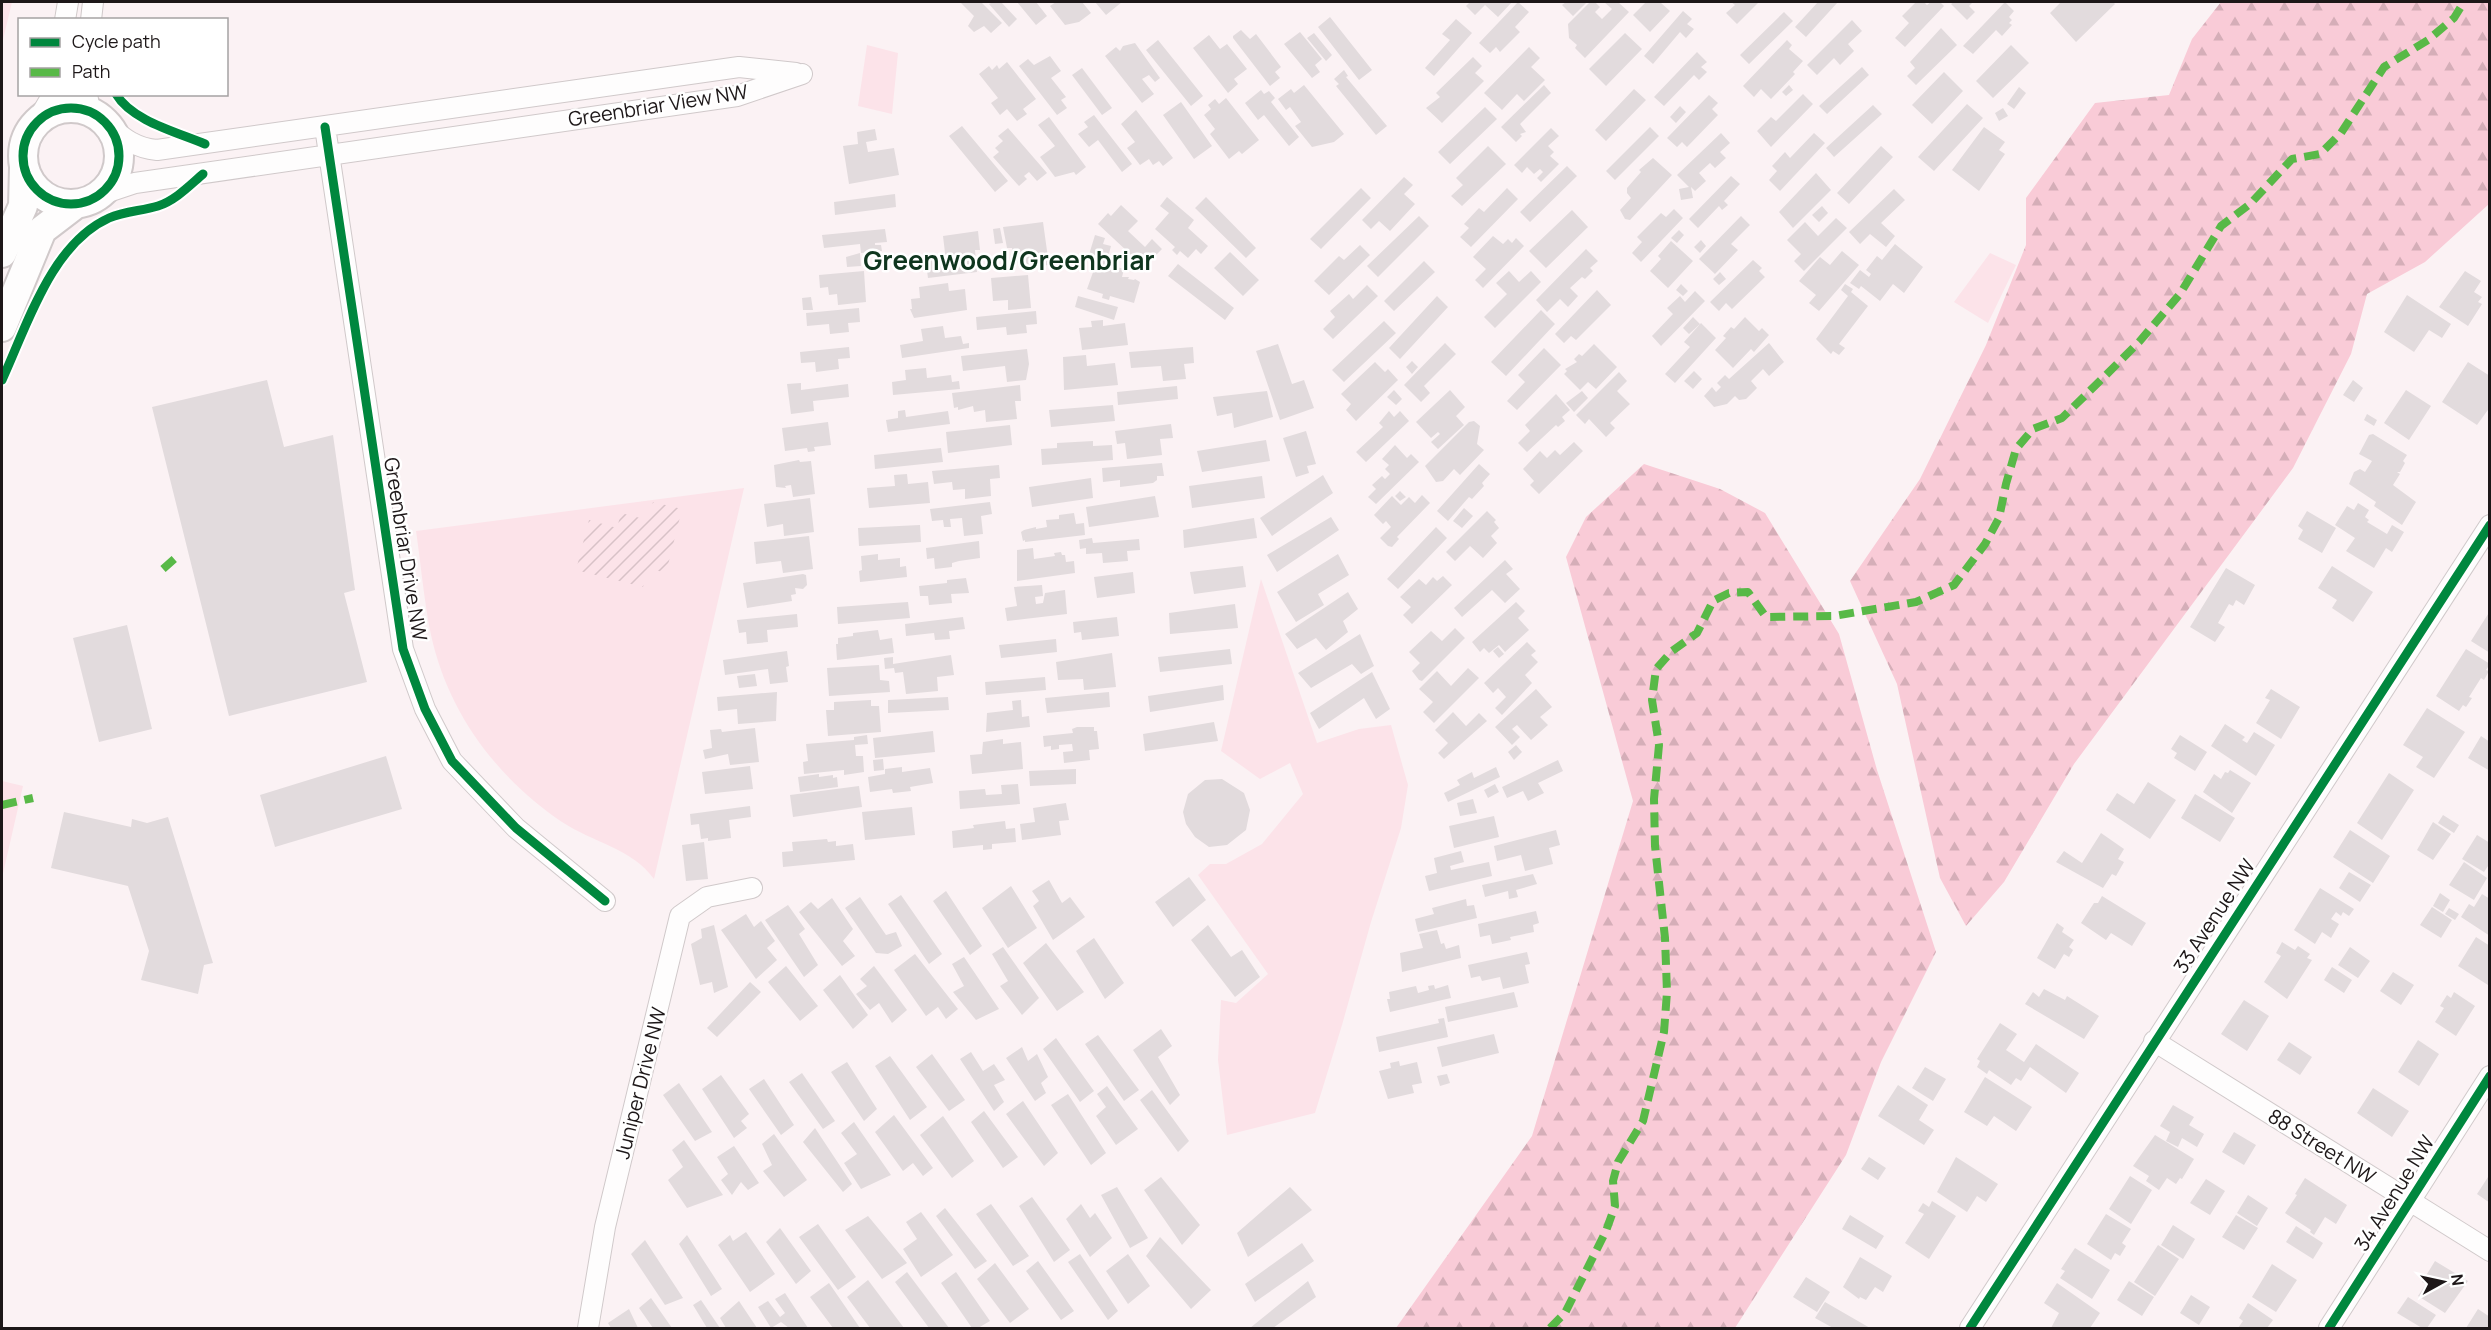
<svg xmlns="http://www.w3.org/2000/svg" width="2491" height="1330" font-family="Manrope,sans-serif">
<style>
.forest{fill:url(#forest-firs)}
.park{fill:#fce3e9}
.garden{fill:url(#garden-furrows)}
.building{fill:#e2dbdd}
.lines{fill:none;stroke-linecap:round;stroke-linejoin:round}
.street-casing{stroke:#d0c9ca;stroke-width:22}
.secondary-casing{stroke:#d0c9ca;stroke-width:32}
.street{stroke:#fefdfd;stroke-width:20}
.secondary{stroke:#fefdfd;stroke-width:28}
.quiet{stroke:#58b947;stroke-width:8;stroke-dasharray:15 8;stroke-linecap:butt}
.cycleway-casing{stroke:#fff;stroke-width:13}
.cycleway{stroke:#00873e;stroke-width:9}
.labels{text-anchor:middle;dominant-baseline:central;stroke-width:5;stroke-linejoin:round;paint-order:stroke}
.street-label{font-size:20px;fill:#1d1718;stroke:#fff}
.district-label{font-size:26px;font-weight:bold;fill:#0f351e;stroke:#fff}
</style>
<defs>
<pattern id="forest-firs" width="22" height="20" patternUnits="userSpaceOnUse" patternTransform="scale(1.5)"><rect width="22" height="20" fill="#f9cbd7"/><path d="M5 1l3.5 6h-7zM16 11l3.5 6h-7z" fill="#d5aeb8"/></pattern>
<pattern id="garden-furrows" width="10" height="10" patternUnits="userSpaceOnUse" patternTransform="scale(1.5)"><rect width="10" height="10" fill="#fce3e9"/><path d="M-1 1l2-2M0 10L10 0M9 11l2-2" fill="none" stroke="#d8c2c7"/></pattern>
</defs>
<rect width="100%" height="100%" fill="#fbf2f4"/>
<path class="forest" d="M2221,2H2489V204L2425,262L2367,294L2351,354L2293,468L2074,764L2004,882L1966,926L1940,878L1897,684L1850,581L1920,479L1986,345L2026,245V198L2095,103L2169,95L2192,39Z
M1644,464L1720,489L1765,513L1839,634L1877,770L1936,952L1881,1062L1846,1155L1735,1328H1396L1532,1136L1633,801L1566,557L1586,517Z"/>
<path class="park" d="M2,2H12L2,44Z
M867,45L898,53L892,114L858,106Z
M1990,253L2016,265L1988,323L1954,302Z
M744,488L654,879C633,849 592,842 562,822C497,778 448,713 431,635C424,601 421,565 416,531Z
M1261,579L1317,743L1359,729L1391,725L1408,785L1401,828L1371,922L1342,1025L1315,1113L1227,1135L1218,1060L1221,1000L1236,1003L1268,974L1198,875L1210,864H1226L1262,844L1303,794L1290,763L1260,779L1221,751Z
M2,781L23,786L2,878Z"/>
<path class="garden" d="M653,502L682,509L666,573L648,568L643,587L576,570L589,520L617,528L621,513L648,520Z"/>
<path class="building" d="M960,2H981L1002,23L991,33L984,26L974,32L968,26L974,16Z
M993,2H1001L1017,19L1009,27L989,4Z
M1017,2H1036L1047,16L1036,25Z
M1056,2H1082L1091,13L1079,22L1065,25L1050,6Z
M1095,2H1122L1106,15Z
M1470,2H1512L1498,17L1485,5L1475,15L1466,6Z
M1518,2L1529,12L1515,27L1520,32L1500,52L1496,47L1490,53L1479,43Z
M1566,2H1587L1573,16L1562,5Z
M1590,2H1595L1600,7L1595,12L1602,19L1612,9L1604,2H1618L1629,12L1585,58L1575,48L1577,45L1569,38L1568,24Z
M1646,2H1663L1661,3L1670,11L1650,32L1633,15Z
M1731,2H1759L1737,24L1726,13L1735,5Z
M1818,2H1838L1806,37L1795,27Z
M1916,2H1924L1927,5L1931,2H1940L1944,6L1905,47L1895,38L1909,23L1902,16Z
M1954,2H1973L1969,6L1975,12L1967,20L1951,4Z
M2005,2L2014,11L2009,17L2012,20L2009,23L2012,25L2002,36L1996,30L1973,54L1963,46Z
M2061,2H2113L2115,4L2076,42L2050,13Z
M1683,11L1692,19L1687,24L1694,29L1686,38L1680,32L1653,64L1644,56Z
M1784,12L1793,21L1749,64L1740,55Z
M1330,17L1372,70L1359,80L1318,27Z
M1456,19L1472,33L1434,76L1425,68L1450,40L1442,34Z
M1852,20L1862,31L1848,44L1854,51L1840,65L1834,58L1817,75L1807,65Z
M1941,28L1957,45L1916,85L1907,76L1915,68L1910,62Z
M1241,30L1250,39L1256,34L1281,67L1275,72L1280,78L1270,86L1233,38V36Z
M1300,32L1322,59L1315,65L1320,72L1312,78L1284,44Z
M1314,33L1332,55L1326,61L1307,38Z
M1625,33L1642,49L1606,86L1589,69Z
M1209,35L1220,49L1227,44L1247,69L1234,79L1238,84L1228,93L1193,48Z
M1158,40L1203,96L1191,106L1146,50Z
M1787,40L1792,45L1789,49L1803,61L1793,72L1795,74L1771,99L1761,89L1754,97L1743,86Z
M1135,43L1160,78L1155,82L1149,75L1142,79L1154,94L1142,103L1105,56L1116,47L1120,51L1123,46Z
M2011,45L2029,63L1993,98L1976,81Z
M1529,47L1540,58L1531,67L1545,80L1524,101L1517,94L1502,110L1484,93Z
M1697,52L1707,62L1701,67L1707,72L1699,80L1694,75L1664,106L1654,97Z
M1050,56L1061,71L1051,78L1066,97L1061,100L1067,108L1057,115L1019,66L1028,59L1034,65Z
M1473,57L1482,66L1475,73L1484,81L1442,123L1426,108L1440,97L1436,93Z
M1007,62L1036,99L1023,109L1027,114L1017,121L1007,109L1000,115L991,103L998,98L979,74L989,66L992,70L997,65L999,69Z
M1862,67L1869,75L1827,114L1819,106Z
M1082,68L1112,108L1102,115L1072,75Z
M1344,70L1348,76L1346,77L1387,126L1376,135L1336,86L1339,84L1334,79Z
M1944,72L1963,91L1932,124L1912,105Z
M1304,85L1344,134L1334,142L1312,147L1295,126L1301,122L1290,107L1286,110L1278,99L1291,89L1294,93Z
M1544,85L1551,93L1520,124L1526,132L1520,134L1522,136L1516,142L1501,127Z
M1789,85L1793,90L1786,96L1782,92Z
M2019,87L2026,93L2014,109L2007,104Z
M1634,89L1646,100L1606,141L1595,130Z
M1261,90L1264,94L1269,91L1275,98L1271,102L1299,137L1289,146L1264,115L1258,120L1245,103Z
M1803,94L1813,104L1771,147L1757,131L1771,117L1776,121Z
M1709,95L1718,103L1712,109L1718,115L1687,147L1682,142L1677,147L1667,138Z
M1226,98L1259,140L1242,154L1239,151L1229,159L1210,134L1215,129L1204,115L1211,109L1208,105L1215,99L1219,104Z
M1181,102L1212,146L1194,159L1163,115Z
M1967,104L1983,118L1934,171L1918,157Z
M1873,105L1882,114L1834,157L1826,148Z
M1680,106L1686,112L1676,123L1670,117Z
M1485,107L1497,119L1450,164L1438,152Z
M2003,108L2008,116L1999,121L1995,113Z
M1136,110L1173,158L1163,166L1159,161L1153,165L1149,159L1140,165L1127,148L1135,142L1121,124Z
M1094,115L1132,164L1122,172L1098,140L1089,147L1078,134L1088,127L1084,122Z
M1049,117L1086,167L1076,175L1074,172L1055,177L1040,157L1055,146L1038,125Z
M962,126L1008,181L995,192L949,136Z
M1650,127L1659,136L1615,180L1606,171Z
M1984,127L2005,142L1999,150L2005,154L1979,191L1952,170Z
M1008,128L1047,173L1037,181L1029,172L1024,176L1027,179L1019,186L993,157L999,152L995,148L1003,141L998,136Z
M1551,128L1559,136L1548,146L1554,152L1550,156L1559,164L1541,182L1537,178L1543,172L1540,169L1534,174L1527,167L1522,173L1514,165Z
M875,129L877,140L866,142L868,152L894,148L899,175L849,184L843,146L858,144L857,132Z
M1721,133L1730,143L1720,152L1726,158L1715,168L1710,163L1699,173L1706,181L1695,191L1691,187L1693,198L1681,200L1679,189L1689,187L1677,175Z
M1814,133L1825,143L1780,191L1769,180L1777,171L1772,166L1785,152L1790,158Z
M1488,146L1506,164L1462,206L1451,196L1463,185L1456,178Z
M1881,146L1893,157L1849,204L1837,193Z
M1653,158L1672,175L1630,220L1625,219L1620,210L1631,198L1627,193V188L1641,172L1639,170Z
M1567,166L1577,176L1530,222L1520,212Z
M1816,173L1831,190L1793,228L1779,212Z
M1731,176L1740,184L1724,201L1728,205L1722,210L1719,206L1698,228L1689,219Z
M1404,177L1413,185L1404,194L1415,204L1390,231L1379,221L1371,229L1362,220Z
M1361,188L1371,198L1321,249L1310,239Z
M1507,188L1518,199L1471,247L1460,237L1469,228L1464,224L1479,208L1484,212Z
M1894,189L1905,200L1881,223L1895,236L1886,247L1870,234L1860,244L1849,232Z
M895,194L896,207L835,215L834,202Z
M1167,197L1194,220L1188,228L1208,246L1201,254L1196,249L1188,258L1180,251L1177,255L1172,250L1175,247L1155,229L1169,213L1160,206Z
M1206,197L1256,248L1246,258L1195,208Z
M1121,205L1138,221L1128,231L1145,247L1152,239L1162,249L1144,267L1098,224L1108,213L1111,216Z
M1822,206L1828,213L1819,222L1812,215Z
M1674,209L1683,218L1641,262L1632,253L1642,242L1637,237L1661,213L1666,217Z
M1572,210L1588,227L1546,268L1529,251Z
M1419,216L1429,226L1378,277L1367,266Z
M1741,216L1750,225L1731,244L1738,250L1715,274L1699,259Z
M1836,218L1847,228L1804,271L1794,261L1801,254L1787,240L1805,222L1818,236Z
M1043,222L1049,265L1021,268L1020,262L1014,263L1012,248H1007L1003,227Z
M1000,228L1003,243L995,244L993,229Z
M885,229L887,242L875,243V245H881L882,251L861,253L860,244L824,248L822,235Z
M1679,230L1684,235L1677,243L1671,238Z
M978,231L980,250H975L977,272L928,278L925,256L945,253L943,236Z
M1095,235L1105,238L1103,244L1111,246L1106,264L1124,269L1122,277H1129L1128,279L1134,280L1135,279L1140,282L1134,303L1110,296L1109,300L1102,298L1103,294L1087,289L1097,261L1088,258Z
M1493,236L1503,244L1508,239L1512,243L1516,238L1524,246L1483,288L1475,280L1486,269L1473,257Z
M1701,240L1706,246L1700,253L1694,247Z
M1671,241L1693,261L1668,288L1650,271L1661,259L1658,256Z
M1895,244L1923,267L1904,293L1893,284L1880,301L1861,286L1859,289L1850,283L1860,270L1869,277L1871,274L1866,270L1877,256L1882,260Z
M1360,245L1370,255L1329,295L1314,281L1339,256L1344,260Z
M1586,249L1598,261L1590,268L1593,271L1585,279L1582,277L1570,288L1578,296L1568,307L1560,299L1547,312L1536,300Z
M1842,251L1859,265L1819,311L1809,303L1816,295L1799,281L1820,257L1830,265Z
M1230,252L1259,280L1243,296L1214,268Z
M860,253L861,266L847,267L846,257Z
M1753,260L1762,268L1759,271L1765,277L1732,309L1726,303L1719,311L1710,302Z
M1424,261L1435,272L1394,311L1384,301Z
M1178,264L1234,308L1225,320L1168,276Z
M864,271L866,302L838,305L837,294L829,295L828,287L820,288L819,275Z
M1509,271L1519,282L1531,271L1541,282L1495,328L1484,317L1507,294L1496,283Z
M2465,271L2481,281L2474,292L2482,297L2478,302L2482,304L2468,326L2439,307Z
M1720,272L1726,279L1719,285L1713,279Z
M1028,275L1031,308L1008,310V300L993,301L991,278Z
M948,283L949,291L965,289L967,310L914,318L910,309H912L911,299L920,298L919,287Z
M1681,284L1688,291L1683,296L1676,290Z
M1845,284L1853,289L1851,292L1868,306L1839,344L1845,348L1839,355L1833,351L1831,354L1816,339L1848,296L1841,290Z
M1367,285L1378,296L1333,339L1323,329L1335,317L1330,311L1349,294L1353,299Z
M1597,290L1611,305L1576,340L1571,336L1564,343L1555,334Z
M1695,291L1705,301L1661,346L1652,336L1673,314L1667,308L1680,296L1685,302Z
M2407,295L2451,324L2442,338L2429,330L2414,352L2384,332Z
M1078,296L1118,307L1114,320L1075,307Z
M1437,296L1448,307L1400,359L1389,348Z
M811,297L813,310H803L802,298Z
M859,308L860,322L848,323L849,332L830,334L829,324L807,326L806,313Z
M1541,310L1555,324L1506,376L1491,362Z
M1036,311L1037,324L1026,325L1027,333L1007,335L1006,327L977,330L976,317Z
M1693,317L1700,324L1689,334L1683,328Z
M1745,317L1759,331L1762,328L1769,335L1754,352L1751,349L1733,368L1715,350L1726,338L1723,336L1731,327L1734,329Z
M1103,320V326L1125,323L1128,345L1082,350L1079,328L1092,327L1091,321Z
M1384,321L1396,333L1344,382L1332,370Z
M1701,323L1716,338L1675,383L1665,374L1690,347L1684,342Z
M943,326L945,338L961,336L963,344L969,343V348L902,358L900,345L923,341L921,329Z
M1445,343L1456,354L1424,386L1430,393L1421,402L1404,385Z
M1769,343L1784,362L1769,376L1763,369L1751,381L1757,388L1746,399L1739,400L1735,396L1727,404L1714,407L1704,396L1712,387L1716,392L1721,387L1717,383L1725,375L1729,379Z
M1278,344L1292,384L1304,380L1314,408L1280,420L1256,351Z
M1594,344L1617,367L1596,389L1588,382L1580,390L1564,374L1567,371L1565,369L1577,362L1574,359L1579,354L1582,356Z
M849,347L850,358L838,359L839,369L816,372L815,362L801,363L800,352Z
M1193,347L1194,363L1184,364L1186,379L1163,381L1161,366L1131,368L1129,352Z
M1544,348L1561,365L1517,410L1507,401L1525,382L1518,375Z
M1027,349L1029,364L1026,380L1007,382L1005,366L963,371L961,356Z
M1086,355L1087,366L1115,363L1118,385L1064,390L1063,357Z
M1412,361L1418,367L1412,374L1406,367Z
M1375,362L1385,372L1388,369L1398,380L1356,421L1346,410L1351,404L1341,394Z
M2468,362L2490,376V407L2477,425L2442,402Z
M926,368L927,378L951,375L952,382L959,381L960,389L893,395L892,382L906,380L905,370Z
M1694,371L1702,379L1693,389L1684,381Z
M1619,372L1627,381L1617,391L1630,404L1610,423L1615,428L1606,437L1589,419L1585,424L1576,415Z
M267,380L284,447L333,435L355,590L344,593L367,682L229,716L152,407Z
M2353,380L2363,388L2354,402L2343,395Z
M801,383V390L848,384L849,397L813,401L814,411L791,414L787,384Z
M1020,385L1021,401H1015L1017,419L986,422L985,410L974,412L973,406L958,410V407L954,408L952,393Z
M1177,386L1178,399L1118,405L1117,392Z
M1394,390L1402,399L1396,405L1387,397Z
M1450,390L1465,407L1456,416L1464,425L1438,449L1431,442L1440,434L1438,432L1431,438L1416,422Z
M2406,390L2431,406L2409,440L2384,423Z
M1267,391L1273,417L1234,428L1232,413L1217,416L1213,397Z
M1582,391L1588,398L1574,412L1566,403Z
M1556,394L1570,410L1562,417L1565,421L1558,427L1556,425L1527,452L1518,443L1530,431L1525,425Z
M1113,405L1115,421L1051,427L1049,410Z
M905,410L906,417L948,411L950,424L888,432L886,420L898,418V411Z
M1389,411L1394,417L1400,411L1409,421L1366,462L1356,452L1383,427L1379,423Z
M2367,414L2377,420L2374,426L2364,420Z
M1474,421L1480,426L1477,444L1484,450L1460,475L1454,469L1443,481L1436,482L1425,466L1469,422Z
M828,422L831,445L814,447L815,451L808,452L807,448L785,451L782,428Z
M1171,424L1173,438L1160,439L1162,455L1127,459L1125,443L1117,444L1115,431Z
M1010,425L1012,445L948,453L946,432Z
M1306,431L1316,464L1307,466L1309,473L1296,477L1283,438Z
M2373,434L2407,455L2403,461L2405,463L2400,472H2397L2400,474L2393,485L2416,502L2402,525L2374,506L2376,502L2349,484L2354,472L2360,469L2365,472L2372,461L2359,454L2369,435Z
M1266,440L1270,461L1202,472L1197,451Z
M1093,441V446L1112,445L1113,460L1042,465L1041,449L1057,448V443Z
M1574,442L1583,451L1539,494L1530,485L1534,481L1523,469L1540,451L1547,458L1555,450L1560,455Z
M1395,445L1407,458L1411,454L1419,462L1376,504L1368,497L1376,489L1372,485L1382,476L1385,479L1390,474L1385,469L1389,465L1382,459Z
M941,448L943,462L875,469L874,455Z
M799,460L800,462L811,461L815,494L793,497L791,485L785,486L786,488L776,487L774,465Z
M1162,463L1164,476H1157V480L1153,483L1120,487V480L1103,482L1102,468Z
M1479,464L1490,474L1482,483L1484,486L1472,499L1469,497L1448,521L1437,511Z
M999,465L1000,478L990,479L991,496L965,499V489L953,490L952,482L934,484L932,471Z
M907,474L908,484L928,482L930,503L869,508L867,488L895,486L894,475Z
M1323,475L1333,493L1272,536L1260,518Z
M1262,476L1265,498L1192,508L1189,486Z
M1091,478L1093,498L1032,507L1029,487Z
M1400,491L1406,497L1400,501L1395,496Z
M1422,495L1430,503L1397,537L1399,539L1392,547L1388,546L1380,538L1391,527L1386,521L1383,524L1374,515L1392,496L1401,505L1409,497L1415,503Z
M1155,496L1159,517L1089,527L1086,507Z
M810,498L814,532L784,536L783,524L767,527L764,504Z
M990,502L992,514L981,516L983,534L964,536L962,518L950,519L951,527H944L943,520L932,521L930,509Z
M2358,503L2369,510L2365,517L2369,520L2367,522L2387,534L2392,525L2404,532L2392,552L2386,548L2374,568L2346,551L2355,538L2335,525L2347,506L2354,510Z
M1464,508L1473,516L1462,528L1453,521Z
M1487,511L1496,520L1494,522L1499,528L1491,536L1497,543L1483,558L1470,546L1455,561L1446,552Z
M2307,511L2336,528L2322,553L2298,539L2303,530L2298,526Z
M1074,513L1076,524L1084,523L1085,535L1025,542V540L1023,541L1021,532L1024,530L1036,527V529L1047,527L1046,520L1059,519V515Z
M1331,517L1339,530L1277,572L1267,555Z
M1254,518L1257,538L1184,548L1183,530Z
M920,525L921,542L859,546L858,528Z
M1436,527L1447,538L1398,589L1387,579Z
M809,536L813,569L783,573L781,561L756,564L754,542Z
M1092,538L1093,543L1139,539L1140,550L1127,551L1128,561L1103,563L1102,553L1086,554V548L1080,549L1079,540Z
M979,541L980,558L959,561L952,563V567L935,569L934,558L927,559L926,548Z
M1033,548L1034,559L1055,556L1054,553L1061,552L1062,555H1065L1066,562L1074,561L1075,573L1017,581V550Z
M878,554V560L900,558V567L906,566L907,577L860,582L859,571L862,570L861,556Z
M1338,554L1349,575L1318,594L1324,605L1296,622L1277,592Z
M1505,560L1513,569L1506,574L1520,589L1505,603L1492,590L1462,617L1454,608Z
M1243,566L1246,587L1194,594L1190,572Z
M2332,566L2373,592L2353,622L2332,608L2337,600L2318,588Z
M2226,568L2255,585L2244,605L2236,600L2233,606L2229,604L2218,623L2225,627L2215,642L2190,627Z
M1133,572L1135,593L1097,598L1094,577Z
M803,574L806,575L807,585L803,589L795,588L796,594L791,595L792,601L747,608L743,583Z
M1443,576L1452,585L1412,624L1403,615L1411,607L1400,597L1419,579L1426,585L1433,577L1437,581Z
M966,578L969,593L951,594L952,603L929,605L928,596H920L919,586L947,583V580Z
M1042,585L1043,596L1035,597L1036,604L1043,603L1045,593L1065,590L1067,614L1007,621L1005,608L1017,606L1014,587Z
M1348,592L1358,609L1343,621L1348,632L1326,650L1316,638L1297,649L1285,634Z
M908,602L910,618L838,624L837,607Z
M1516,602L1525,611L1518,618L1529,630L1505,652L1499,645L1489,653L1484,648L1480,652L1472,642Z
M1235,604L1238,628L1170,634L1169,613Z
M2490,611V653L2471,641Z
M797,614L798,627L767,630L768,642L747,644L746,632L739,633L737,620Z
M963,617L965,629L949,631L950,639L935,640L934,633L906,636L905,624Z
M1117,617L1119,636L1082,640L1081,632L1074,633L1073,622Z
M127,625L152,729L99,742L73,638Z
M1455,628L1465,638L1422,681L1419,680L1412,671L1420,663L1409,652L1431,631L1442,641Z
M878,630L880,640L892,638L894,653L837,660L836,644H838V638L853,636V633Z
M1360,634L1374,666L1361,674L1352,664L1311,688L1298,673Z
M1056,639L1057,652L1001,658L999,645Z
M1527,642L1536,651L1531,655L1538,662L1525,675L1532,683L1502,715L1495,708L1506,697L1498,688L1493,693L1484,683Z
M1498,647L1504,654L1499,658L1493,651Z
M1230,649L1232,664L1160,672L1158,657Z
M2466,649L2490,664L2486,670L2489,671L2484,680L2481,678L2469,697L2472,698L2466,707L2463,705L2459,711L2436,696Z
M787,651L789,666L786,667L788,682L770,684L768,669L725,675L723,660Z
M1112,653L1116,687L1084,690L1083,679L1058,680L1056,662Z
M951,655L954,675L937,677L938,691L906,694L903,672L895,673L894,668L885,669L884,658L893,657V664Z
M879,665L880,680L889,681L890,692L829,696L827,668Z
M1468,668L1479,678L1434,723L1423,712L1433,702L1419,689L1437,671L1451,686Z
M1372,672L1390,709L1376,719L1364,698L1319,729L1310,713Z
M755,674L757,686L739,688L737,676Z
M1045,677L1046,690L986,695L985,682Z
M1223,685L1224,700L1150,712L1148,696Z
M1536,689L1552,707L1540,717L1548,725L1531,740L1517,725L1512,729L1520,737L1512,745L1495,727Z
M2271,689L2300,707L2281,739L2256,723L2270,700L2265,698Z
M777,692L776,721L738,724L737,709L718,711L717,697Z
M1109,692L1110,707L1047,713L1045,698Z
M948,697L949,710L888,713V700Z
M871,700V706H879L881,732L828,736L826,710H834V702Z
M1021,700L1022,717L1029,716L1030,727L986,732L987,713L1013,710L1012,701Z
M2427,708L2465,732L2434,778L2416,767L2423,757L2403,745Z
M1453,712L1466,726L1479,713L1487,721L1444,759L1438,753L1448,743L1435,730Z
M1214,722L1218,741L1145,751L1143,734Z
M2225,724L2245,737L2242,740L2247,743L2254,732L2275,745L2256,776L2211,746Z
M1077,727H1094V731H1097L1099,749L1089,750L1090,760L1064,763L1063,752L1073,751L1072,744L1059,745V749L1051,750V746L1044,747L1043,736L1073,733L1072,729Z
M755,728L759,762L730,765L728,754L705,759L703,750L712,748L710,730L721,729L722,732Z
M933,731L935,752L875,758L873,738Z
M867,735L868,744L855,745L856,756H863L864,772L844,775V770L804,774L803,762L808,761L806,744L854,740V737Z
M2180,735L2207,752L2195,771L2174,758L2177,753L2171,749Z
M2481,736L2490,742V771L2468,758Z
M1003,739V744L1021,742L1023,769L972,774L970,755L982,754L983,742Z
M1516,745L1522,752L1514,760L1508,752Z
M386,756L402,809L275,847L260,795Z
M883,759L884,770L874,771L873,760Z
M1558,760L1563,771L1538,783L1544,793L1528,801L1523,791L1507,798L1502,787Z
M750,766L753,789L705,794L702,772Z
M902,767V772L930,768L933,783L910,787L911,791L893,793L892,789L870,792L868,777L885,774V769Z
M1496,767L1500,777L1448,802L1444,793L1460,785L1457,780L1472,772L1474,778Z
M1076,769V784L1030,786L1029,771Z
M2230,770L2251,783L2232,813L2203,792L2214,774L2221,779L2225,772L2228,773Z
M2389,773L2414,790L2382,840L2357,823Z
M819,774V777L833,775V778L837,777L838,787L800,792L798,777Z
M1222,779L1244,793L1250,810L1246,830L1227,845L1209,847L1195,837L1186,824L1183,812L1188,794L1205,780Z
M2148,782L2176,800L2150,839L2106,810L2117,793L2134,804Z
M1018,784L1020,804L960,809L959,791L985,789L986,795L1002,794L1001,785Z
M1495,784L1499,792L1488,798L1484,790Z
M859,786L862,807L793,817L790,795Z
M2195,794L2235,818L2220,842L2181,818Z
M1473,799L1477,813L1460,816L1457,803Z
M1066,803L1069,820L1059,821L1061,835L1022,840L1020,824L1035,822L1033,808Z
M750,806L751,817L729,820L731,838L708,841V838L701,839L699,824L691,825L690,814Z
M912,807L915,835L865,840L862,812Z
M64,812L131,827L132,819L147,823L168,817L213,963L204,965L198,994L141,980L149,951L128,886L51,868Z
M2443,815L2459,825L2454,833L2438,823Z
M1494,816L1499,837L1454,848L1449,826Z
M1005,821L1006,829L1015,828L1016,842L992,844V849L983,850V845L953,848L952,831L974,828L973,825Z
M2433,822L2451,834L2433,860L2417,850Z
M1556,830L1560,845L1549,848L1553,864L1525,871L1521,855L1497,861L1494,846Z
M2350,830L2390,856L2373,883L2333,857Z
M2101,833L2124,849L2118,859L2124,862L2116,876L2112,874L2103,888L2056,862L2064,851L2082,863Z
M2477,835L2490,843V863L2484,872L2462,859Z
M827,839L828,842L836,841V846L853,844L855,860L783,867L782,852L793,851L792,842Z
M704,842L708,879L686,881L682,845Z
M1461,851L1464,862L1450,866L1451,870L1489,862L1492,876L1429,891L1425,876L1437,873L1434,858Z
M2464,862L2487,878L2474,900L2449,885Z
M2349,872L2371,885L2360,902L2339,888Z
M1533,874L1537,884L1516,890L1518,897L1509,899L1508,891L1485,897L1482,885Z
M1189,877L1206,900L1173,927L1155,902Z
M1049,880L1062,903L1070,897L1085,917L1053,940L1033,906L1039,901L1032,891Z
M1011,886L1037,928L1008,948L982,908Z
M2320,888L2354,909L2349,916L2343,912L2341,916L2336,912L2331,919L2339,924L2331,938L2322,932L2315,944L2294,930Z
M946,891L982,946L970,955L933,901Z
M2440,893L2450,900L2443,912L2433,906Z
M2482,894L2490,899V936L2461,917L2469,904L2474,907Z
M901,895L942,954L929,964L888,904Z
M2102,896L2146,923L2132,946L2111,933L2106,940L2081,923L2094,903H2098Z
M860,897L886,935L896,932L902,946L888,954L876,953L845,908Z
M832,898L853,929L843,941L855,956L842,966L799,912L811,902L818,909Z
M1466,899L1467,906L1474,905L1477,918L1418,932L1415,919L1434,914L1432,908Z
M788,905L805,929L799,934L818,965L804,977L765,920Z
M2432,907L2452,920L2441,938L2420,925Z
M2449,908L2459,914L2455,920L2445,914Z
M1536,911L1539,923L1533,925L1534,932L1510,937L1511,940L1492,944L1490,935L1480,937L1478,924Z
M746,914L754,927L761,921L775,941L767,948L777,960L756,979L721,930Z
M2057,923L2064,928L2062,932L2074,940L2069,947L2073,950L2069,957L2064,954L2055,969L2037,958Z
M714,925L728,987L714,993L712,982L700,985L691,944L702,938L701,929Z
M1208,925L1231,957L1242,950L1260,977L1235,997L1191,940Z
M1437,930L1441,944L1444,943L1446,949L1459,945L1461,958L1402,972L1400,953L1423,948L1419,934Z
M2476,937L2490,946L2488,985L2458,966Z
M1094,938L1124,983L1105,999L1076,951Z
M2282,942L2295,950L2298,946L2310,954L2307,958L2312,960L2287,999L2264,982L2281,956L2276,953Z
M1046,943L1084,992L1057,1011L1023,963Z
M1003,947L1039,998L1022,1015L1000,986L1008,981L992,954Z
M2350,947L2370,961L2358,978L2338,965Z
M1527,952L1530,964L1525,965L1529,983L1503,989L1500,977L1482,981L1480,976L1471,978L1468,965Z
M915,954L958,1009L946,1019L938,1007L926,1016L894,970Z
M964,957L999,1009L976,1020L953,992L964,986L952,964Z
M786,966L818,1006L800,1021L768,982Z
M874,966L907,1010L892,1023L879,1003L870,1010L856,994L867,986L860,979Z
M2332,967L2352,980L2344,993L2324,980Z
M2393,972L2414,985L2401,1005L2380,991Z
M840,975L868,1015L853,1029L823,990Z
M750,982L761,992L717,1037L707,1028Z
M1434,985L1435,989L1448,985L1451,998L1390,1012L1387,999H1390L1389,992L1416,986L1418,993L1429,990L1428,986Z
M2044,989L2065,1000L2067,996L2099,1016L2084,1039L2025,1004L2033,992L2039,997Z
M1514,992L1518,1007L1448,1022L1445,1007Z
M2454,992L2475,1006L2456,1036L2435,1022L2444,1008L2440,1006L2447,995L2451,998Z
M2244,1000L2269,1016L2247,1051L2221,1034Z
M1444,1018L1448,1037L1379,1052L1376,1037L1439,1023L1438,1019Z
M2000,1023L2017,1034L2006,1050L2024,1062L2036,1044L2079,1073L2066,1093L2030,1067L2021,1081L2016,1078L2011,1085L1989,1070L1987,1074L1977,1067L1980,1061L1977,1059Z
M1161,1029L1172,1046L1158,1057L1180,1095L1170,1105L1133,1050Z
M1494,1034L1499,1053L1442,1067L1437,1047Z
M1098,1035L1139,1090L1124,1101L1085,1044Z
M1056,1038L1094,1091L1080,1102L1043,1049Z
M2418,1040L2439,1054L2419,1086L2398,1072Z
M2289,1042L2312,1057L2300,1075L2277,1060Z
M1022,1047L1028,1061L1037,1054L1048,1077L1041,1083L1046,1093L1035,1101L1006,1058Z
M971,1052L983,1071L994,1064L1005,1080L994,1085L1004,1102L994,1111L960,1059Z
M932,1054L965,1100L949,1111L916,1067Z
M890,1056L927,1107L910,1120L875,1066Z
M1399,1061L1400,1066L1417,1062L1422,1083L1412,1085L1414,1093L1388,1099L1379,1071L1391,1068L1390,1063Z
M847,1062L877,1109L864,1121L831,1072Z
M1925,1067L1946,1079L1933,1101L1912,1088Z
M802,1073L835,1121L823,1129L789,1082Z
M1447,1074L1450,1083L1440,1086L1437,1076Z
M721,1075L749,1114L741,1121L747,1128L734,1138L702,1089Z
M1985,1077L2032,1107L2016,1131L1994,1116L1987,1126L1964,1112Z
M764,1079L794,1125L781,1135L749,1089Z
M679,1083L712,1132L695,1141L663,1095Z
M1898,1085L1928,1105L1919,1120L1934,1130L1924,1145L1878,1116Z
M1107,1086L1138,1129L1116,1145L1096,1116L1106,1107L1097,1094Z
M2373,1088L2409,1111L2392,1137L2357,1113Z
M1152,1090L1189,1141L1178,1152L1140,1100Z
M1068,1094L1106,1153L1091,1165L1051,1105Z
M1023,1101L1058,1153L1044,1166L1006,1114Z
M2173,1105L2194,1117L2189,1125L2204,1134L2197,1147L2182,1138L2178,1147L2166,1141L2170,1132L2160,1126Z
M984,1111L1018,1157L1003,1168L971,1122Z
M894,1115L933,1168L923,1176L913,1163L903,1171L875,1132Z
M943,1116L974,1161L952,1178L920,1135Z
M854,1122L891,1175L861,1189L844,1163L857,1154L841,1133Z
M815,1128L852,1184L843,1192L803,1142Z
M2234,1132L2256,1145L2244,1165L2222,1152Z
M774,1134L807,1180L784,1197L763,1171L772,1165L762,1144Z
M2155,1135L2194,1159L2182,1179L2180,1178L2176,1184L2167,1178L2159,1190L2146,1181L2149,1176L2133,1166Z
M684,1140L723,1195L687,1208L668,1180L683,1167L672,1150Z
M734,1146L759,1183L748,1190L741,1182L732,1195L721,1180L728,1174L717,1157Z
M1869,1157L1886,1168L1878,1180L1861,1169Z
M1956,1157L1998,1184L1986,1202L1977,1196L1967,1212L1937,1192Z
M2490,1174V1203L2477,1194Z
M2130,1176L2152,1190L2131,1224L2109,1209Z
M1161,1177L1200,1225L1182,1245L1144,1190Z
M2305,1178L2347,1205L2336,1224L2325,1217L2314,1235L2310,1232L2311,1230L2285,1213L2297,1195L2295,1194Z
M2206,1179L2225,1191L2210,1215L2190,1203Z
M1117,1187L1148,1238L1130,1248L1101,1195Z
M1290,1187L1312,1210L1248,1257L1237,1233Z
M2248,1195L2268,1208L2257,1226L2237,1213Z
M1032,1197L1070,1250L1054,1262L1019,1206Z
M1932,1201L1956,1216L1929,1259L1905,1243L1924,1214L1918,1211L1923,1203L1929,1207Z
M991,1204L1029,1256L1013,1266L976,1214Z
M1081,1204L1090,1218L1095,1213L1112,1238L1090,1257L1066,1219Z
M945,1208L987,1261L975,1269L936,1216Z
M921,1212L953,1255L921,1277L903,1249L917,1239L906,1222Z
M2106,1214L2131,1229L2122,1243L2126,1246L2120,1256L2115,1253L2111,1260L2087,1244Z
M1850,1215L1884,1236L1876,1249L1842,1229Z
M2236,1215L2258,1228L2244,1250L2222,1237Z
M868,1216L907,1263L882,1279L845,1230Z
M818,1224L856,1277L838,1290L799,1237Z
M2173,1225L2195,1239L2183,1259L2161,1245Z
M2296,1226L2323,1243L2313,1259L2286,1242Z
M780,1228L811,1271L796,1284L766,1242Z
M746,1232L775,1274L750,1292L718,1245L730,1235L733,1241Z
M687,1235L722,1289L711,1296L679,1244Z
M1160,1237L1211,1290L1191,1309L1146,1256Z
M645,1240L683,1298L665,1305L631,1254Z
M1302,1243L1314,1261L1255,1302L1245,1284Z
M2158,1245L2179,1259L2155,1296L2134,1282Z
M2075,1248L2110,1270L2092,1299L2060,1278L2065,1271L2061,1269Z
M1080,1254L1118,1311L1108,1320L1068,1262Z
M1128,1254L1150,1286L1128,1304L1106,1271Z
M1860,1257L1892,1276L1883,1292L1875,1287L1866,1300L1860,1297L1859,1299L1843,1287Z
M1038,1261L1074,1311L1061,1320L1026,1271Z
M2435,1261L2468,1281L2445,1313L2418,1296L2426,1284L2422,1282Z
M995,1263L1029,1309L1010,1323L977,1279Z
M2272,1264L2297,1280L2276,1312L2252,1297Z
M907,1272L949,1328H929L895,1282Z
M956,1272L990,1321L978,1328H972L941,1283Z
M1806,1277L1830,1292L1817,1312L1793,1297Z
M868,1280L904,1328H870L847,1297Z
M1308,1281L1316,1297L1273,1328H1250Z
M2129,1281L2154,1297L2142,1316L2117,1300Z
M829,1283L860,1328H833L810,1297Z
M2057,1283L2100,1313L2090,1328H2051L2059,1313L2044,1303Z
M785,1293L808,1328H789L781,1322L771,1328L758,1307L768,1301L780,1317L785,1313L775,1299Z
M2191,1295L2210,1307L2199,1325L2180,1313Z
M2408,1297L2436,1315L2427,1328H2422L2397,1313Z
M651,1298L672,1328H653L639,1308Z
M701,1300L720,1328H707L693,1305Z
M739,1301L757,1328H726L720,1318Z
M1825,1302L1870,1328H1833L1815,1318Z
M2248,1303L2273,1320L2267,1328H2238L2243,1321L2239,1318Z
M629,1309L638,1328H611L608,1323Z
M2478,1309L2490,1317V1328H2466Z"/>
<g class="lines">
<g class="street-casing">
<path id="street" d="M65,20L68,2
M91,20L93,2
M87,94L90,111
M36,123L53,94
M108,125C124,139 136,148 157,150L739,67L796,73
M325,127L403,649L425,709L452,761L516,828L605,901
M99,195L135,183L737,96L802,74
M2154,1041L2490,1251
M588,1328L605,1227L680,916L707,897L752,888
M1970,1328L2490,525
M2329,1328L2490,1076"/>
</g>
<g class="secondary-casing">
<path id="secondary" d="M23 156a48 48 0 1 1 96 0a48 48 0 1 1-96 0Z
M2,253L23,206L24,168
M2,327L42,230L76,204"/>
</g>
<use href="#street" class="street"/>
<use href="#secondary" class="secondary"/>
<path class="quiet" d="M163,569L180,554
M2,805L33,798
M1550,1328L1565,1313L1606,1231L1615,1206L1613,1181L1618,1162L1643,1121L1664,1032L1667,992L1665,938L1655,846L1654,799L1659,745L1652,700L1656,669L1672,651L1697,633L1713,601L1729,593L1748,592L1766,617L1834,616L1916,602L1954,585L1985,544L1999,518L2006,484L2016,449L2033,429L2062,418L2103,378L2139,342L2180,294L2221,226L2250,204L2292,159L2320,154L2341,133L2384,67L2428,40L2454,18L2464,2"/>
<g class="cycleway-casing">
<path id="cycleway" d="M116,94C132,121 177,132 205,144
M23 156a48 48 0 1 1 96 0a48 48 0 1 1-96 0Z
M325,127L403,649L425,709L452,761L516,828L605,901
M2,380C27,326 51,244 109,218C125,211 142,211 158,206C176,200 190,185 203,174
M1970,1328L2490,525
M2329,1328L2490,1076"/>
</g>
<use href="#cycleway" class="cycleway"/>
</g>
<g class="labels">
<g class="street-label">
<text transform="translate(658 105) rotate(-9)">Greenbriar View NW</text>
<text transform="translate(406 549) rotate(81)">Greenbriar Drive NW</text>
<text transform="translate(2214 916) rotate(-57)">33 Avenue NW</text>
<text transform="translate(640 1083) rotate(-76)">Juniper Drive NW</text>
<text transform="translate(2322 1146) rotate(32)">88 Street NW</text>
<text transform="translate(2394 1193) rotate(-58)">34 Avenue NW</text>
</g>
<g class="district-label">
<text x="1009" y="260">Greenwood/Greenbriar</text>
</g>
</g>
<rect width="2491" height="1330" fill="none" stroke="#1d1718" stroke-width="6"/>
<rect x="18" y="18" width="210" height="78" fill="#ffffff" stroke="#a5a2a3" stroke-width="1.5"/>
<rect x="30" y="38" width="30" height="9" fill="#00873e" stroke="#a5a2a3" stroke-width="1.5"/>
<text x="72" y="48" font-size="18" fill="#1d1718">Cycle path</text>
<rect x="30" y="68" width="30" height="9" fill="#58b947" stroke="#a5a2a3" stroke-width="1.5"/>
<text x="72" y="78" font-size="18" fill="#1d1718">Path</text>
<g transform="translate(2443 1282) rotate(82)" stroke="#ffffff" stroke-width="4.5" paint-order="stroke">
<path d="M0-4.5L10 22L0 15L-10 22Z" fill="#1d1718"/>
<text y="-9" font-size="16" font-weight="bold" text-anchor="middle" fill="#1d1718">N</text>
</g>
</svg>
